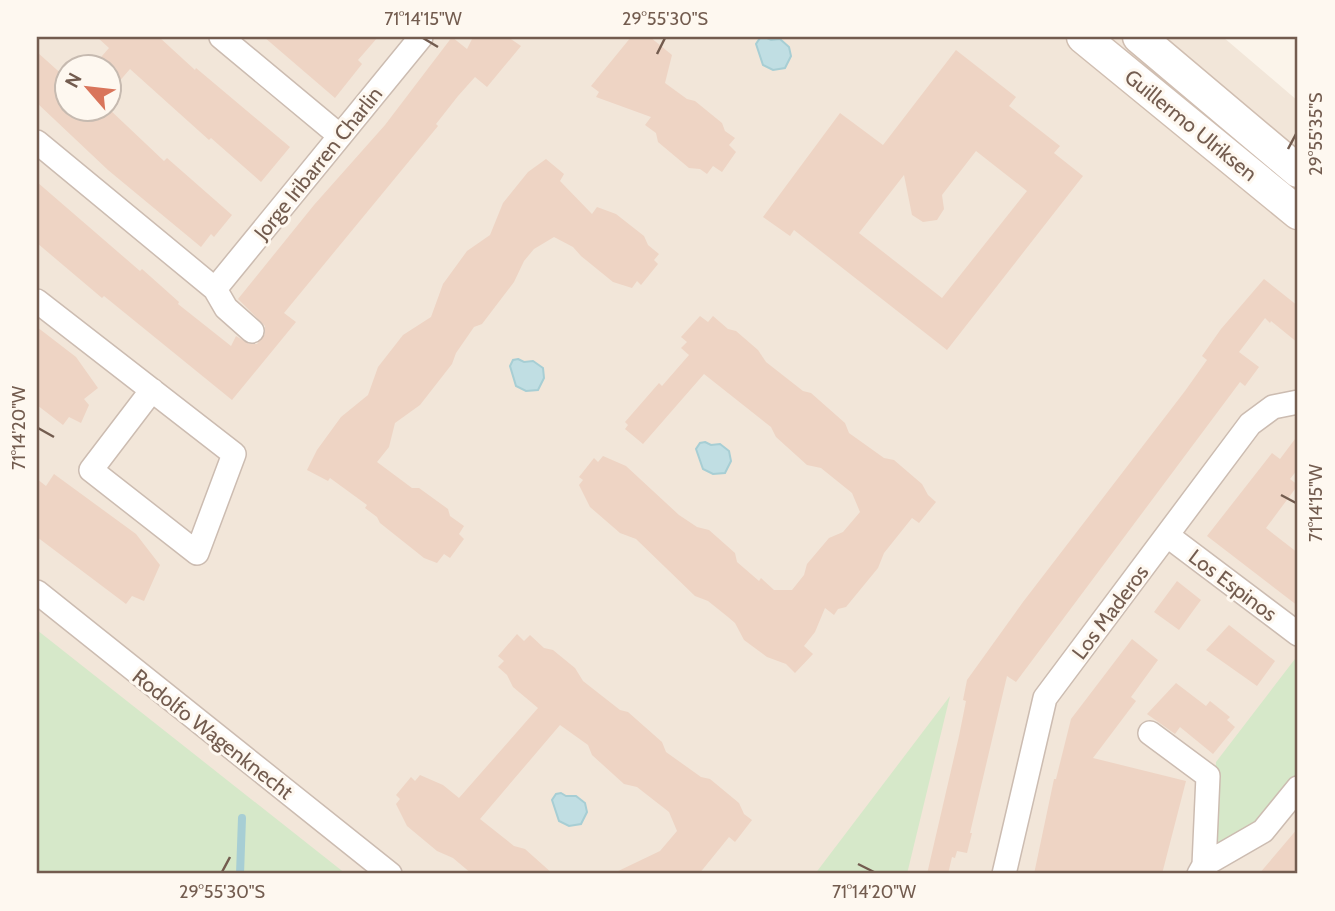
<svg xmlns="http://www.w3.org/2000/svg" width="1335" height="911" font-family="Cabin,sans-serif">
<style>
.residential{fill:#f2e6d9;fill-rule:evenodd}
.green{fill:#d6e8c9}
.water{fill:#c0dee3;stroke:#a7ced4;stroke-width:2}
.lines{fill:none;stroke-linecap:round;stroke-linejoin:round}
.stream{stroke:#a7ced4;stroke-width:8}
.building{fill:#eed4c4;fill-rule:evenodd}
.street-casing{stroke:#ccbcb1;stroke-width:26}
.secondary-casing{stroke:#d0beb1;stroke-width:35}
.street{stroke:#fff;stroke-width:23}
.secondary{stroke:#fff;stroke-width:32}
.ticks{fill:none;stroke:#735c4f;stroke-width:2.5}
.labels{text-anchor:middle;dominant-baseline:central;stroke-width:6;stroke-linejoin:round;paint-order:stroke}
.street-label{font-size:21px;fill:#735c4f;stroke:#fef8f0}
.neatline{fill:none;stroke:#735c4f;stroke-width:2.5}
.ticks-label{font-size:18px;text-anchor:middle;fill:#735c4f}
</style>
<rect width="100%" height="100%" fill="#fbf4ea"/>
<path class="residential" d="M37,37H1223L1298,101V874H331L37,642ZM66,66H108V108H66Z"/>
<path class="green" d="M37,630L346,874H37Z
M1298,655V775L1256,826L1211,847L1216,762Z
M950,696L907,874H815Z"/>
<path class="water" d="M765,37L771,40L780,39L789,47L791,56L785,68L773,70L763,65L756,44L760,38Z
M518,359L524,362L533,361L543,368L544,378L538,390L526,391L516,386L510,366L513,360Z
M705,442L711,445L720,444L729,451L731,461L725,473L713,474L703,469L696,449L700,443Z
M561,793L566,796H576L585,803L587,812L581,824L569,826L559,821L552,800L556,794Z"/>
<g class="lines">
<path class="stream" d="M240,874L242,818"/>
</g>
<path class="building" d="M97,37H159L195,70L196,68L290,147L261,182L211,138L209,140L130,69L117,84L108,76V66L95,64L109,48Z
M264,37H378L358,60L362,64L335,98Z
M452,37L467,49L473,37H508L521,46L487,87L475,77L458,96L436,124L438,126L284,313L296,322L232,400L104,296L102,298L37,243V182L140,271L142,269L179,302L178,304L231,346L236,336L249,344H257L265,334V326L238,299L314,205L385,125Z
M631,37H650L672,55L665,83L687,99L695,101L722,123L725,131L735,138L729,145L736,152L722,172L713,166L707,174L700,169L689,168L658,142L656,133L645,125L651,117L596,97L599,92L591,86Z
M956,50L1016,97L1009,106L1060,146L1054,153L1083,176L947,350L794,230L790,236L763,217L840,113L883,145ZM976,151L1027,191L942,298L859,233L904,175L912,215L923,222L937,220L944,209L942,195Z
M37,52L66,78V108H108L164,161L167,158L232,215L214,237L211,234L201,247L108,170L37,103Z
M546,159L564,174L560,181L592,214L597,207L616,214L644,236L648,245L659,254L654,260L658,264L641,285L637,281L632,288L613,282L581,256L573,247L554,237L534,249L524,261L514,282L482,324L474,327L456,353L452,364L420,405L395,423L389,447L377,462L412,488H419L448,509L450,516L464,526L459,534L464,539L450,558L444,554L437,563L424,558L380,523L377,517L365,508L367,505L330,478L328,481L307,470L317,450L341,417L368,395L378,367L403,335L431,317L443,284L467,251L490,235L503,203L528,172Z
M1264,279L1298,306V343L1271,321L1270,323L1265,318L1239,352L1259,367L1245,386L1240,382L1016,682L1007,676L970,833H972L967,853L957,851L955,858L952,857L948,874H927L959,736L966,701L963,700L967,680L1023,602L1185,391L1207,360L1202,356L1221,329Z
M700,316L708,322L713,316L728,329L736,331L758,350L766,362L803,391L811,393L845,423L849,433L884,458L894,460L922,484L928,495L936,502L919,523L912,518L884,553L878,568L846,607L838,609L834,615L825,608L815,632L804,646L813,654L795,673L786,664L767,657L744,640L735,623L728,617L708,601L695,596L636,539L620,533L590,507L579,485L583,480L579,477L594,458L598,462L603,456L626,466L679,515L697,527L709,530L735,553L737,562L759,581L761,578L774,590H792L804,575L807,564L829,538L843,532L860,512L852,493L821,468L807,465L776,437L771,427L704,374L643,444L625,429L628,425L625,422L659,383L662,386L689,355L681,348L687,342L681,337Z
M37,327L76,357L98,388L84,399L89,405L81,423L69,417L63,425L37,405Z
M1298,435V469L1290,479L1298,485L1266,528L1298,553V606L1207,536L1272,453L1280,459Z
M54,474L136,534L160,565L144,601L132,596L126,604L37,537V479L46,486Z
M1177,581L1201,600L1179,630L1154,612Z
M1229,625L1275,661L1257,686L1206,650Z
M517,634L524,641L530,635L544,648L553,650L575,668L583,681L620,710L628,712L662,742L666,752L701,777L710,779L739,803L744,814L752,820L735,842L729,837L699,874H612L660,851L677,831L669,812L637,787L624,784L592,755L588,745L560,725L480,819L514,846L525,849L553,874H472L453,858L437,851L407,826L396,804L400,799L396,795L411,777L415,781L420,775L443,785L459,798L538,708L513,687L507,675L498,667L504,661L498,656Z
M1132,639L1158,660L1131,697L1136,701L1093,758L1186,781L1162,874H1034L1054,779H1056L1071,719Z
M1176,683L1206,706L1210,701L1230,717L1227,720L1235,727L1213,754L1180,727L1175,734L1147,714Z
M1298,828V874H1259Z"/>
<g class="lines">
<g class="street-casing">
<path id="street" d="M221,37L340,136
M37,142L215,289L226,308L252,331
M215,289L421,37
M37,301L234,454L197,553L91,470L152,390
M1168,536L1298,634
M37,592L390,874
M1150,733L1208,776L1204,865
M1004,874L1045,698L1250,424L1273,407L1298,402
M1199,874L1204,865L1263,831L1298,788"/>
</g>
<g class="secondary-casing">
<path id="secondary" d="M1083,37L1298,213
M1139,37L1298,171"/>
</g>
<use href="#street" class="street"/>
<use href="#secondary" class="secondary"/>
</g>
<path class="ticks" d="M423,38L438,47M657,54L665,38M1288,149L1296,134M38,428L54,437M1281,495L1296,503M858,864L874,872M222,872L230,857"/>
<g class="labels">
<g class="street-label">
<text transform="translate(1191 125) rotate(39)">Guillermo Ulriksen</text>
<text transform="translate(318 163) rotate(-51)">Jorge Iribarren Charlin</text>
<text transform="translate(1233 585) rotate(37)">Los Espinos</text>
<text transform="translate(1110 612) rotate(-53)">Los Maderos</text>
<text transform="translate(213 734) rotate(38)">Rodolfo Wagenknecht</text>
</g>
</g>
<rect width="1335" height="911" fill="none" stroke="#fef8f0" stroke-width="77"/>
<g transform="translate(88 88) rotate(298)"><circle r="33" fill="#fef8f0" stroke="#c6bab0" stroke-width="2"/>
<path d="M0-5L12 26L0 18L-12 26Z" fill="#d9755b"/>
<text y="-10" font-size="19" font-weight="bold" text-anchor="middle" fill="#735c4f">N</text>
</g>
<rect x="38" y="38" width="1258" height="834" class="neatline"/>
<g class="ticks-label">
<text x="423" y="25">71°14'15"W</text>
<text x="665" y="25">29°55'30"S</text>
<text transform="translate(1316 134) rotate(-90)" y="6">29°55'35"S</text>
<text transform="translate(19 428) rotate(-90)" y="6">71°14'20"W</text>
<text transform="translate(1316 503) rotate(-90)" y="6">71°14'15"W</text>
<text x="222" y="898">29°55'30"S</text>
<text x="874" y="898">71°14'20"W</text>
</g>
</svg>
